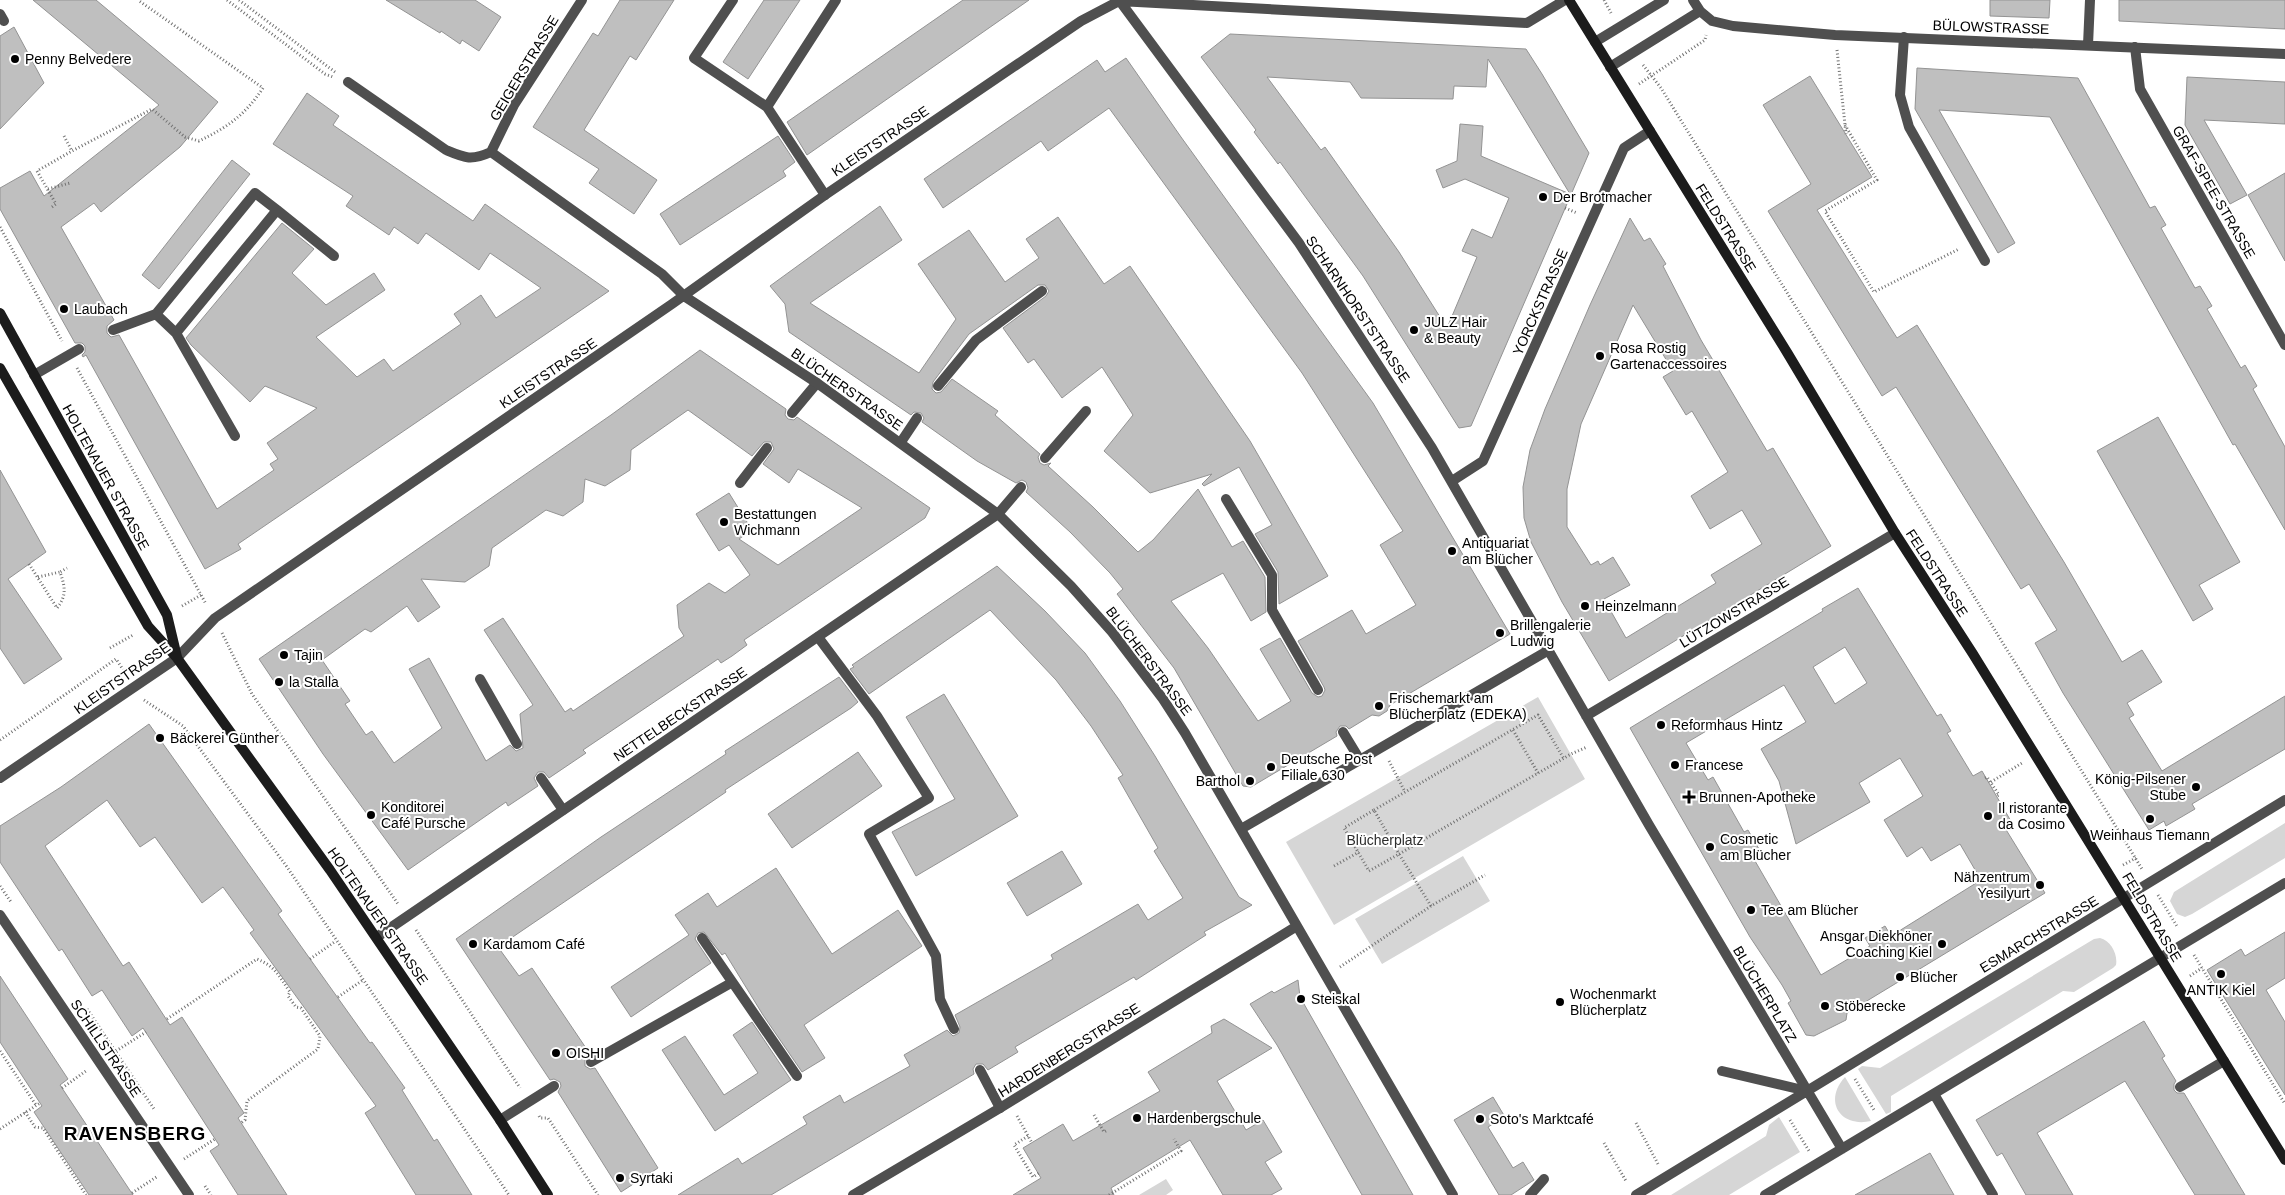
<svg xmlns="http://www.w3.org/2000/svg" width="2285" height="1195" font-family="Arial,sans-serif">
<style>
.green{fill:#d6d6d6}
.building{fill:#bfbfbf;stroke:#939393;fill-rule:evenodd}
.lines{fill:none;stroke-linecap:round;stroke-linejoin:round}
.path{stroke:#717171;stroke-width:3;stroke-dasharray:1 2.5;stroke-linecap:butt}
.lane{stroke:#4f4f4f;stroke-width:10}
.street{stroke:#4f4f4f;stroke-width:10}
.secondary{stroke:#1c1c1c;stroke-width:10}
.poi-dot{fill:#000;stroke:#fff;stroke-width:2}
.labels{text-anchor:middle;dominant-baseline:central;stroke-width:4;stroke-linejoin:round;paint-order:stroke}
.street-label{font-size:14px;fill:#000;stroke:#fff}
.poi-label{font-size:14px;fill:#000;stroke:#fff;text-anchor:start}
.park-label{font-size:14px;fill:#2d2d2d;stroke:#fff}
.district-label{font-size:19px;font-weight:bold;letter-spacing:1px;fill:#000;stroke:#fff}
</style>
<rect width="100%" height="100%" fill="#fff"/>
<path class="green" d="M1538,697L1585,779L1334,925L1286,842Z
M2285,823V858L2192,914L2185,917L2177,914L2170,901L2174,892Z
M1463,856L1490,901L1382,964L1355,919Z
M2100,938C2111,941 2118,954 2116,965L2113,968L2074,992L2063,991L1891,1096V1112L1886,1114L1858,1069L1862,1066L1880,1068L2094,939Z
M1845,1077L1871,1121C1840,1128 1823,1101 1845,1077Z
M1779,1117L1800,1152L1729,1195H1671L1766,1136L1769,1125Z
M1166,1179L1173,1190L1166,1195H1139Z"/>
<path class="building" d="M33,0H96L218,102L180,147L101,212L94,203L61,227L114,320L107,326V333L111,337L119,335L217,509L274,470L270,464L278,459L267,443L317,408L265,386L250,402L191,345L186,338L282,223L314,249L292,273L326,305L374,273L385,290L316,337L357,377L384,359L393,371L461,324L454,314L481,295L496,318L541,288L490,253L479,270L426,233L418,244L394,227L389,235L346,206L353,196L273,144L307,93L339,116L333,125L473,221L485,204L609,291L238,544L241,549L205,569L86,355L83,357L82,355L85,352V346L82,343H75L0,209V188L30,171L44,196L159,105Z
M386,0H475L501,17L479,51L462,40L460,44L441,31L440,33Z
M620,0H674L636,60L630,56L584,130L657,180L634,214L589,183L599,169L533,127L593,33L598,36Z
M764,0H800L748,79L723,62Z
M963,0H1029L807,155L787,122Z
M1990,0H2050L2049,18L1990,16Z
M2119,0H2285V29L2119,21Z
M14,27L44,83L0,129V36Z
M1230,34L1526,49L1542,74L1589,153L1471,426L1459,428L1363,276L1280,162L1278,164L1254,132L1256,130L1201,57ZM1488,59L1570,194L1481,156L1483,126L1460,124L1457,161L1436,170L1443,188L1465,179L1509,198L1492,238L1472,229L1462,251L1477,257L1447,328L1399,252L1325,147L1321,150L1267,77L1350,82L1361,98L1453,99L1454,86L1486,87Z
M1126,58L1181,137L1373,403L1510,634L1390,705L1387,711L1379,716L1372,715L1349,729L1346,726H1340L1336,732L1337,736L1251,787L1243,786L1174,668L1117,594L1123,589L1110,573L1070,532L1026,492L1028,488L1026,482L1022,480L1016,483L977,461L922,422L924,418L921,413L914,412L911,415L789,332L785,304L770,286L880,206L902,240L810,303L919,373L956,319L918,264L969,230L1005,282L1039,258L1026,239L1058,217L1104,284L1130,266L1250,441L1328,576L1279,604L1278,572L1255,534L1272,525L1239,467L1204,486L1202,484L1212,474L1150,493L1104,451L1133,415L1102,367L1062,398L1034,359L1028,363L1003,328L1046,296L1049,291L1045,285H1038L969,334L933,382L932,389L936,393L941,392L952,379L998,411L995,415L1040,454L1038,457L1040,463L1044,465L1051,463L1048,466L1093,507L1138,552L1153,540L1198,489L1232,547L1243,541L1265,577L1266,612L1251,621L1223,573L1171,601L1208,648L1258,721L1291,701L1260,649L1280,638L1312,693L1318,697L1322,696L1325,690L1324,687L1298,641L1352,610L1366,634L1416,605L1380,545L1403,531L1302,373L1109,108L1048,151L1041,141L943,208L924,179L1097,60L1105,72Z
M1917,68L2078,78L2150,208L2155,206L2166,225L2161,228L2195,288L2200,286L2212,306L2207,309L2241,368L2245,365L2257,386L2253,389L2285,447V530L2235,444L2233,445L2050,117L1939,110L2015,243L1998,253L1915,109Z
M1810,76L1872,177L1817,210L1897,338L1917,325L2064,562L2122,662L2142,650L2162,682L2127,703L2134,715L2129,718L2162,771L2285,696V749L2192,804L2195,809L2166,826L2164,821L2149,830L2063,693L2035,643L2057,630L2029,584L2021,589L1896,387L1882,396L1768,211L1811,184L1763,105Z
M2187,77L2285,82V124L2204,120L2247,195L2230,204L2185,125Z
M778,136L795,162L783,171L786,176L680,245L660,214Z
M232,160L250,174L159,289L142,275Z
M2285,173V261L2248,195Z
M1630,218L1644,241L1650,238L1666,264L1663,266L1701,340L1767,451L1773,448L1831,546L1609,681L1562,602L1531,542L1524,518L1523,487L1530,450L1545,409L1590,305ZM1633,305L1673,371L1663,377L1686,415L1692,411L1728,472L1691,496L1710,529L1742,510L1762,544L1711,575L1716,583L1626,638L1604,599L1630,585L1613,557L1600,565L1598,561L1591,565L1567,527V489L1581,424Z
M700,350L786,409L785,415L788,419L794,420L797,417L930,508L925,518L744,640L747,645L732,656L721,663L718,659L583,750L586,753L549,778L544,772H538L534,778L538,786L508,806L506,802L408,870L323,754L259,659L611,415ZM688,410L752,456L764,442H771L774,449L763,464L789,483L798,469L862,508L778,565L739,539L752,530L729,493L696,514L719,551L729,545L750,575L725,593L709,583L677,605L679,628L684,636L573,711L571,708L565,712L503,618L484,630L533,705L520,714L523,748L516,751L510,745L486,761L429,658L409,669L442,728L394,763L372,731L366,735L345,704L350,701L322,660L365,629L371,632L407,606L418,622L440,607L421,579L465,582L489,566L492,548L546,510L563,516L583,502L585,479L605,486L630,470L631,450Z
M2158,417L2240,562L2199,585L2213,609L2193,621L2097,451Z
M0,470L46,552L8,579L62,659L24,684L0,648Z
M997,566L1045,611L1085,653L1120,701L1155,756L1239,897L1252,905L1204,932L1206,935L1136,980L1134,977L1015,1047L1018,1052L988,1070L983,1064H976L973,1069L974,1074L771,1195H678L738,1158L742,1164L807,1124L803,1117L840,1095L844,1103L910,1066L904,1055L947,1030L953,1036L959,1033L960,1027L955,1015L1053,959L1051,955L1087,934L1138,904L1148,920L1183,898L1154,851L1158,848L1118,778L1123,775L1091,726L1056,680L990,610L869,694L850,669L854,667L852,665Z
M1858,588L1937,716L1941,714L1951,731L1947,733L1973,776L1982,771L2012,823L2005,828L2045,893L1847,1013L1846,1020L1814,1036L1806,1035L1788,1003L1791,1001L1782,985L1750,937L1630,728L1823,611L1822,609ZM1845,647L1867,683L1835,704L1813,667ZM1784,685L1806,722L1761,749L1779,781L1796,844L1870,802L1859,783L1900,758L1923,796L1884,820L1907,857L1922,847L1931,861L1960,844L1981,880L1891,936L1885,926L1865,938L1870,946L1821,975L1751,854L1759,849L1748,830L1744,832L1713,777L1708,780L1686,743Z
M839,677L858,702L851,708L725,790L726,792L498,947L519,976L532,968L590,1054L585,1059V1066L590,1069L595,1068L658,1168L621,1192L558,1092L561,1086L560,1082L554,1079L550,1080L456,939L601,837L726,754L725,751Z
M944,694L1018,816L916,876L892,832L955,799L906,717Z
M149,724L282,911L278,914L370,1043L372,1042L405,1088L402,1090L434,1141L437,1139L472,1195H416L365,1113L376,1106L250,933L254,930L223,887L202,903L155,837L140,847L107,800L45,846L123,966L129,962L170,1025L182,1017L244,1113L238,1118L287,1195H238L210,1151L219,1145L143,1028L132,1036L102,990L92,996L62,949L59,951L0,862V826L61,787Z
M858,752L882,786L792,848L768,814Z
M1062,851L1082,884L1027,916L1007,883Z
M776,868L832,954L898,910L922,946L804,1025L825,1058L802,1072L763,1015L725,953L722,955L704,932L698,933L695,939L711,963L631,1017L611,987L689,935L675,915L708,893L717,907Z
M2285,932V978L2266,990L2285,1022V1095L2207,970L2241,949L2245,956Z
M0,976L68,1079L60,1085L133,1195H89L34,1112L42,1106L0,1042Z
M1298,980L1300,997L1413,1195H1362L1277,1045L1250,1004L1272,991L1274,993Z
M1224,1019L1272,1048L1217,1081L1246,1130L1263,1120L1282,1152L1265,1162L1282,1189L1271,1195H1223L1190,1140L1111,1188L1114,1195H1013L1041,1178L1023,1148L1063,1124L1073,1141L1160,1091L1148,1072L1212,1033L1211,1026Z
M2144,1021L2165,1056L2162,1058L2176,1081L2174,1084V1090L2177,1093H2184L2245,1195H2195L2125,1081L2037,1133L2073,1195H2026L2002,1153L1997,1156L1976,1120Z
M752,1022L791,1080L715,1131L662,1050L685,1036L724,1095L758,1073L733,1035Z
M1493,1097L1505,1117L1488,1127L1513,1168L1523,1162L1534,1180L1511,1195H1499L1454,1120Z
M1930,1153L1954,1195H1855Z"/>
<g class="lines">
<path class="path" d="M227,0L325,74L333,77
M239,0L335,72
M1604,0L1611,13
M1837,50L1846,134
M1643,65L1661,88L2142,869
M1639,84L1705,40L1706,35
M1845,125L1877,180L1825,211L1874,292L1959,249
M64,136L72,151L152,109L185,137L199,141C228,127 245,115 263,88L138,0
M48,189L70,183
M52,207L56,204L37,171L72,151
M1565,208L1577,213
M0,227L62,341
M77,368L206,604
M29,564L57,608C67,596 65,586 60,572L67,568
M38,577L60,572
M182,606L201,595
M222,633L252,694L398,904
M110,648L133,635
M144,700L183,726L287,867L509,1195
M1513,730L1538,773
M0,740L116,659L126,674
M1389,761L1405,792
M1985,778L1987,777L1999,795L1997,796
M1991,782L2022,763
M1374,810L1538,715L1564,759
M2123,865L2136,858
M1334,866L1359,852
M0,886L11,902
M2158,895L2178,928
M1431,906L1399,854L1369,871L1344,828L1374,810L1399,854L1571,754L1587,747
M416,930L520,1088
M2194,955L2285,1104
M310,959L336,941
M1340,967L1431,906L1485,875
M2190,976L2202,968
M338,997L363,980
M87,1009L154,1109
M167,1019L257,959C275,966 279,976 290,992L288,996L296,1007L301,1008L320,1036L318,1049L247,1101L245,1120L241,1123
M0,1051L36,1105
M116,1051L146,1032
M1855,1079L1874,1110
M62,1088L86,1071
M25,1112L35,1127L43,1128L86,1195
M1094,1115L1104,1132L1106,1131
M539,1116L540,1118H548L598,1195
M1017,1116L1032,1143
M1790,1120L1809,1151
M1636,1123L1658,1164
M0,1129L40,1103
M1028,1136L1014,1145L1033,1177L1039,1173
M1604,1143L1626,1181
M184,1159L215,1139
M205,1186L211,1195
M132,1193L158,1176
M1109,1195L1181,1151L1174,1139"/>
<path class="lane" d="M733,0L694,58L767,107L825,195
M0,14L4,21
M1904,37L1900,95L1909,127L1985,261
M767,107L836,0
M277,210L334,256
M113,330L156,314L255,193L277,210L176,333L156,314
M176,333L235,436
M34,375L79,349
M938,386L976,340L1042,291
M792,413L817,383
M901,442L917,418
M1045,458L1086,411
M740,483L767,448
M1226,499L1272,575V610L1318,690
M998,514L1021,487
M818,637L877,716L929,798L869,834L936,956L940,999L954,1029
M480,679L517,744
M1343,732L1360,760
M541,778L563,810
M702,938L797,1076
M591,1062L731,983
M980,1070L1000,1108
M1722,1071L1807,1091
M2180,1087L2224,1061
M500,1120L554,1086
M1530,1195L1544,1179"/>
<path class="street" d="M1119,0L1299,243L1432,448L1649,825L1842,1149
M1693,0L1700,11L1712,21L1733,26L1835,35L2285,54
M1595,42L1664,0
M2088,45L2090,0
M2135,47L2140,89L2285,345
M1610,67L1700,11
M348,82L446,150C465,158 471,161 491,152
M491,152L662,274L684,296L817,383L998,514L1071,586L1112,632L1163,699L1185,733L1453,1195
M491,152L514,105L582,0
M1452,481L1483,461L1624,148L1650,131
M1586,716L1895,533
M0,778L177,658L215,618L672,304L825,195L1081,21L1119,1L1527,23L1565,0
M1241,829L1549,650
M0,915L189,1195
M377,937L998,514
M1934,1094L1993,1195
M853,1195L1000,1108L1297,926
M1636,1195L2285,800
M1765,1195L2285,883"/>
<path class="secondary" d="M1569,0L1788,354L1895,533L1973,654L2285,1160
M0,313L167,615L177,657
M0,368L148,626L177,658L330,870L500,1120L548,1195"/>
</g>
<g class="poi-dot">
<circle cx="15" cy="59" r="5"/>
<circle cx="1543" cy="197" r="5"/>
<circle cx="64" cy="309" r="5"/>
<circle cx="1414" cy="330" r="5"/>
<circle cx="1600" cy="356" r="5"/>
<circle cx="724" cy="522" r="5"/>
<circle cx="1452" cy="551" r="5"/>
<circle cx="1585" cy="606" r="5"/>
<circle cx="1500" cy="633" r="5"/>
<circle cx="284" cy="655" r="5"/>
<circle cx="279" cy="682" r="5"/>
<circle cx="1379" cy="706" r="5"/>
<circle cx="1661" cy="725" r="5"/>
<circle cx="160" cy="738" r="5"/>
<circle cx="1675" cy="765" r="5"/>
<circle cx="1271" cy="767" r="5"/>
<circle cx="1250" cy="781" r="5"/>
<circle cx="2196" cy="787" r="5"/>
<path d="M1686.5 789.5h5v5h5v5h-5v5h-5v-5h-5v-5h5z"/>
<circle cx="371" cy="815" r="5"/>
<circle cx="1988" cy="816" r="5"/>
<circle cx="2150" cy="819" r="5"/>
<circle cx="1710" cy="847" r="5"/>
<circle cx="2040" cy="885" r="5"/>
<circle cx="1751" cy="910" r="5"/>
<circle cx="473" cy="944" r="5"/>
<circle cx="1942" cy="944" r="5"/>
<circle cx="2221" cy="974" r="5"/>
<circle cx="1900" cy="977" r="5"/>
<circle cx="1301" cy="999" r="5"/>
<circle cx="1560" cy="1002" r="5"/>
<circle cx="1825" cy="1006" r="5"/>
<circle cx="556" cy="1053" r="5"/>
<circle cx="1137" cy="1118" r="5"/>
<circle cx="1480" cy="1119" r="5"/>
<circle cx="620" cy="1178" r="5"/>
</g>
<g class="labels">
<g class="street-label">
<text transform="translate(1991 27) rotate(2)">BÜLOWSTRASSE</text>
<text transform="translate(524 68) rotate(-59)">GEIGERSTRASSE</text>
<text transform="translate(880 141) rotate(-34)">KLEISTSTRASSE</text>
<text transform="translate(2214 192) rotate(60)">GRAF-SPEE-STRASSE</text>
<text transform="translate(1726 228) rotate(58)">FELDSTRASSE</text>
<text transform="translate(1540 302) rotate(-66)">YORCKSTRASSE</text>
<text transform="translate(1358 309) rotate(56)">SCHARNHORSTSTRASSE</text>
<text transform="translate(548 373) rotate(-34)">KLEISTSTRASSE</text>
<text transform="translate(847 389) rotate(35)">BLÜCHERSTRASSE</text>
<text transform="translate(106 477) rotate(61)">HOLTENAUER STRASSE</text>
<text transform="translate(1937 573) rotate(57)">FELDSTRASSE</text>
<text transform="translate(1734 612) rotate(-31)">LÜTZOWSTRASSE</text>
<text transform="translate(1149 661) rotate(53)">BLÜCHERSTRASSE</text>
<text transform="translate(122 678) rotate(-35)">KLEISTSTRASSE</text>
<text transform="translate(680 714) rotate(-34)">NETTELBECKSTRASSE</text>
<text transform="translate(378 916) rotate(55)">HOLTENAUER STRASSE</text>
<text transform="translate(2152 917) rotate(59)">FELDSTRASSE</text>
<text transform="translate(2039 934) rotate(-31)">ESMARCHSTRASSE</text>
<text transform="translate(1765 994) rotate(59)">BLÜCHERPLATZ</text>
<text transform="translate(106 1048) rotate(56)">SCHILLSTRASSE</text>
<text transform="translate(1069 1050) rotate(-32)">HARDENBERGSTRASSE</text>
</g>
<g class="poi-label">
<text x="25" y="59">Penny Belvedere</text>
<text x="1553" y="197">Der Brotmacher</text>
<text x="74" y="309">Laubach</text>
<text x="1424" y="322">JULZ Hair<tspan x="1424" dy="16">&amp; Beauty</tspan></text>
<text x="1610" y="348">Rosa Rostig<tspan x="1610" dy="16">Gartenaccessoires</tspan></text>
<text x="734" y="514">Bestattungen<tspan x="734" dy="16">Wichmann</tspan></text>
<text x="1462" y="543">Antiquariat<tspan x="1462" dy="16">am Blücher</tspan></text>
<text x="1595" y="606">Heinzelmann</text>
<text x="1510" y="625">Brillengalerie<tspan x="1510" dy="16">Ludwig</tspan></text>
<text x="294" y="655">Tajin</text>
<text x="289" y="682">la Stalla</text>
<text x="1389" y="698">Frischemarkt am<tspan x="1389" dy="16">Blücherplatz (EDEKA)</tspan></text>
<text x="1671" y="725">Reformhaus Hintz</text>
<text x="170" y="738">Bäckerei Günther</text>
<text x="1281" y="759">Deutsche Post<tspan x="1281" dy="16">Filiale 630</tspan></text>
<text x="1685" y="765">Francese</text>
<text x="2186" y="779" text-anchor="end">König-Pilsener<tspan x="2186" dy="16">Stube</tspan></text>
<text x="1240" y="781" text-anchor="end">Barthol</text>
<text x="1699" y="797">Brunnen-Apotheke</text>
<text x="381" y="807">Konditorei<tspan x="381" dy="16">Café Pursche</tspan></text>
<text x="1998" y="808">Il ristorante<tspan x="1998" dy="16">da Cosimo</tspan></text>
<text x="2150" y="835" text-anchor="middle">Weinhaus Tiemann</text>
<text x="1720" y="839">Cosmetic<tspan x="1720" dy="16">am Blücher</tspan></text>
<text x="2030" y="877" text-anchor="end">Nähzentrum<tspan x="2030" dy="16">Yesilyurt</tspan></text>
<text x="1761" y="910">Tee am Blücher</text>
<text x="1932" y="936" text-anchor="end">Ansgar Diekhöner<tspan x="1932" dy="16">Coaching Kiel</tspan></text>
<text x="483" y="944">Kardamom Café</text>
<text x="1910" y="977">Blücher</text>
<text x="2221" y="990" text-anchor="middle">ANTIK Kiel</text>
<text x="1570" y="994">Wochenmarkt<tspan x="1570" dy="16">Blücherplatz</tspan></text>
<text x="1311" y="999">Steiskal</text>
<text x="1835" y="1006">Stöberecke</text>
<text x="566" y="1053">OISHI</text>
<text x="1147" y="1118">Hardenbergschule</text>
<text x="1490" y="1119">Soto's Marktcafé</text>
<text x="630" y="1178">Syrtaki</text>
</g>
<g class="park-label">
<text x="1385" y="840">Blücherplatz</text>
</g>
<g class="district-label">
<text x="135" y="1133">RAVENSBERG</text>
</g>
</g>
</svg>
